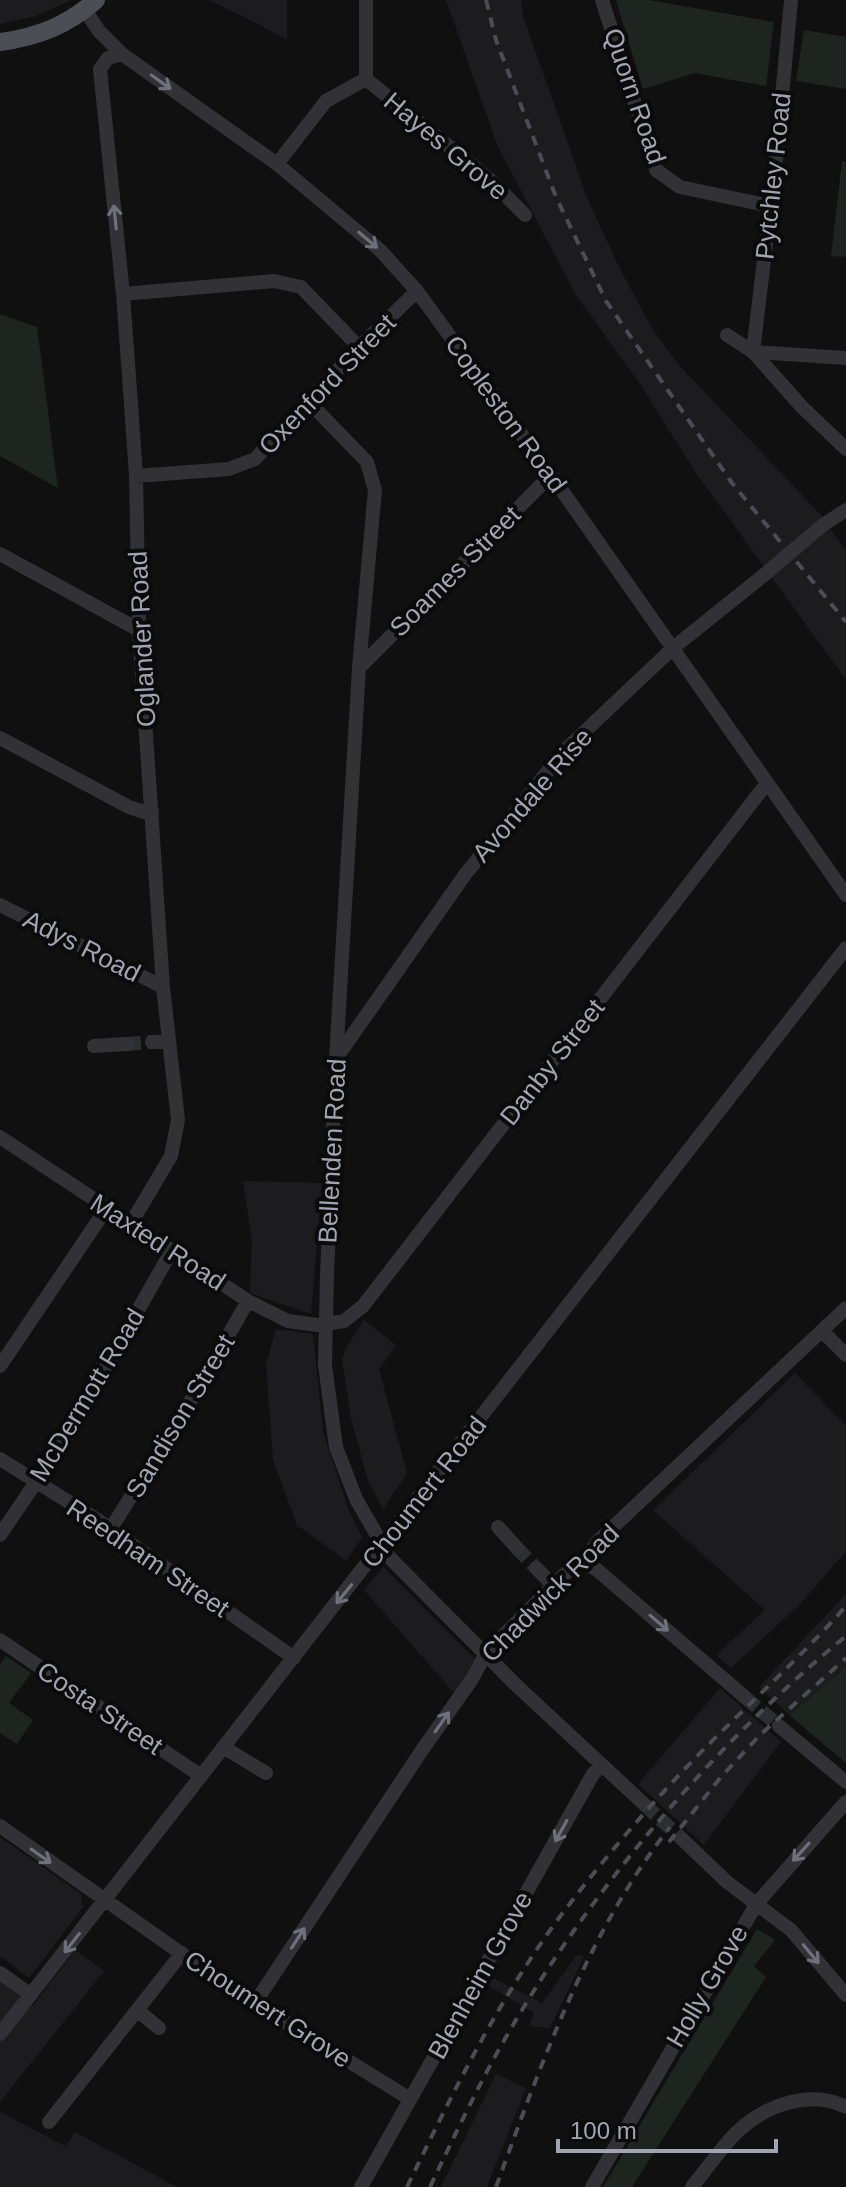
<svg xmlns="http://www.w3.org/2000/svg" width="846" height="2187" font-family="Arial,sans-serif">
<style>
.built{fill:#1c1c1e}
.green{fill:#1e2520}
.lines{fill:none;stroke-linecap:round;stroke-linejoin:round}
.minor-tunnel{stroke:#2d2e31;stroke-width:14;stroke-dasharray:14 7;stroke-linecap:butt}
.minor{stroke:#313136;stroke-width:14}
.major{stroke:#4d4d55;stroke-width:18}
.rail{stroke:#4c4c53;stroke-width:4;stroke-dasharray:10 8;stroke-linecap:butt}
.minor-bridge{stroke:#313136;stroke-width:14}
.oneway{stroke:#6f707a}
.labels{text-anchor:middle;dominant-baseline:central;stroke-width:8;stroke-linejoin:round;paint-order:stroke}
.street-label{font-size:26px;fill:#a2a4b1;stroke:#0b0b0c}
</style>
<rect width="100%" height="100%" fill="#101011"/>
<path class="built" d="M0,0H71L36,16L0,24Z
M209,0H287V40L256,23Z
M446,0H521L524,19L588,200L620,269L653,330L679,365L820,514L846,551V680L694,470L640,384L576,295L498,147Z
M243,1181L322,1183L311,1314L250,1293L252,1242Z
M364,1320L396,1345L379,1369L407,1473L383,1509L367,1478L351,1418L342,1359L347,1346Z
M276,1329L313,1334L323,1432L349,1511L362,1538L346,1561L297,1525L273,1460L266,1365Z
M795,1373L846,1426V1551L801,1603L731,1668L716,1655L765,1610L653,1510Z
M383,1567L475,1659L455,1694L364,1590Z
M846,1594V1667L789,1715L759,1687Z
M720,1688L781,1742L704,1845L638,1784Z
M0,1837L81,1894L83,1907L29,1978L0,1956Z
M75,1950L104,1971L0,2102V1981L33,2006Z
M577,1955L584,1956L550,2028L529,2026L534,2013L489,1986L493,1978L542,2003Z
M496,2074L526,2088L487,2187H441Z
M0,2112L65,2146L75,2132L177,2187H0Z"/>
<path class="green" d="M616,0H649L774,22L766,86L695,73L643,89Z
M804,30L846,37V89L796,81Z
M842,161L846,162V257L831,256Z
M0,314L37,327L58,488L0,456Z
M6,1656L31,1673L9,1703L33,1720L17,1744L0,1733V1665Z
M846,1667V1763L789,1715Z
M757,1929L775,1940L754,1966L766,1977L632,2187H603Z"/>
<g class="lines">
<path class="minor-tunnel" d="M127,1044L152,1042
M517,1548L536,1568
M746,1698L779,1726
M645,1805L683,1840"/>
<path class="minor" d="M366,0V79L489,179L525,215
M602,0L656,170L680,187L771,206
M85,10L99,31L122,54L277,164L380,250L417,291L551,475L846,895
M122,54L108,58L100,69L123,294L132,418L136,476L139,630L163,987L178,1120L171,1156L130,1225
M277,164L326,101L366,79
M123,294L274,281L301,287L359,347
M727,335L753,352L802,407L846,449
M753,352L776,160L791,0
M753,352L846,358
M308,401L367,462L375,490L359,668L336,1059L327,1275L325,1365L336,1447L356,1499L390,1558L515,1684L645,1805
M136,476L229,469L255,459L359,347L417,291
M823,525L846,510
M0,554L139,630
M359,668L551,475
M0,738L129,807L144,812L152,811
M0,905L163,987
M152,1042H169
M94,1046L127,1044
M337,1057L464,876L564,751L673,648L764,575
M0,1137L248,1301L288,1321L325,1326
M325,1324L344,1321L363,1306L767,783
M822,1331L846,1355
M0,1366L106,1209
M0,1459L96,1519L294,1658
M498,1527L517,1548
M110,1530L190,1402L248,1301
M0,1535L62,1444L171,1252
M584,1563L596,1569L746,1698
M536,1568L553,1585
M0,1640L201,1776
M779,1726L846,1782
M223,1747L266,1773
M0,1826L229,1987L410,2099
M683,1840L727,1882L791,1930L846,1995
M0,1973L31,1995
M255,2003L420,1753L472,1679L486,1653L571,1568L584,1563L597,1542L846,1308
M137,2010L159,2028
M0,2034L846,948
M49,2122L182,1953
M361,2187L593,1774L602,1765
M592,2187L757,1903L846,1802
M692,2187C707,2169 720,2149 736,2133C765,2105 810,2089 846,2107"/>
<path class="major" d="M0,42C38,37 68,25 96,0"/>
<path class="rail" d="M486,0L496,40L556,197L606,301L732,483L846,622
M669,1842L721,1777L760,1735L846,1658
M407,2187C452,2094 497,2002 559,1918C603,1859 653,1801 705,1748C752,1701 802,1656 846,1606
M430,2187C450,2145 470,2103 492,2062C578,1904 707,1750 846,1636
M496,2187C541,2064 588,1931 670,1827"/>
<path class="minor-bridge" d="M764,575L823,525"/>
</g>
<defs><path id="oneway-shaft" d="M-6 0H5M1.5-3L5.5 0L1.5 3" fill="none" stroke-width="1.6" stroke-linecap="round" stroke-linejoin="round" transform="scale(2)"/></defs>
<g class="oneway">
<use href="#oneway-shaft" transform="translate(161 82) rotate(36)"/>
<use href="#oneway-shaft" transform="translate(115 217) rotate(-96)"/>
<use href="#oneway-shaft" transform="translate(368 240) rotate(40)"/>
<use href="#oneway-shaft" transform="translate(344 1594) rotate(129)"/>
<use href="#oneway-shaft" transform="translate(659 1623) rotate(41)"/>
<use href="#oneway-shaft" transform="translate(442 1722) rotate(-55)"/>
<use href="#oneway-shaft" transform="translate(561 1831) rotate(119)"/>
<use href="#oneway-shaft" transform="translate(801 1852) rotate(132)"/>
<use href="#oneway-shaft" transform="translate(41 1856) rotate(35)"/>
<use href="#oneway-shaft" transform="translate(298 1938) rotate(-57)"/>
<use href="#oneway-shaft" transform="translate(72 1943) rotate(128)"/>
<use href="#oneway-shaft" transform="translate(811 1954) rotate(50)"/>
</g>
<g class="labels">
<g class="street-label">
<text transform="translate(635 96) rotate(71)">Quorn Road</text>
<text transform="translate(446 146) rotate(40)">Hayes Grove</text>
<text transform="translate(773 176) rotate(-84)">Pytchley Road</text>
<text transform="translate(327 384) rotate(-46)">Oxenford Street</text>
<text transform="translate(506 414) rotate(54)">Copleston Road</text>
<text transform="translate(455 571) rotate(-45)">Soames Street</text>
<text transform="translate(142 639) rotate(-93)">Oglander Road</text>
<text transform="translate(532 795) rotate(-49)">Avondale Rise</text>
<text transform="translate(82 946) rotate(27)">Adys Road</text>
<text transform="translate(552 1062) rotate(-52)">Danby Street</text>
<text transform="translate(332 1151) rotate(-87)">Bellenden Road</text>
<text transform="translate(158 1242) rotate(33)">Maxted Road</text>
<text transform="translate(87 1395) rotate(-59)">McDermott Road</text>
<text transform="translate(180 1416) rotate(-59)">Sandison Street</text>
<text transform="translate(424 1492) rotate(-52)">Choumert Road</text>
<text transform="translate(148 1558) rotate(34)">Reedham Street</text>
<text transform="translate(550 1593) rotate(-45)">Chadwick Road</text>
<text transform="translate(100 1708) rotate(34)">Costa Street</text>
<text transform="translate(480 1975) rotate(-61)">Blenheim Grove</text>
<text transform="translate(707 1986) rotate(-60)">Holly Grove</text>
<text transform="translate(268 2009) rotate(33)">Choumert Grove</text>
</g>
</g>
<path d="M558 2139v12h218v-12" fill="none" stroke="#a2a4b1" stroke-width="4"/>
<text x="570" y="2139" font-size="24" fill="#a2a4b1" stroke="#0b0b0c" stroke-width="6" paint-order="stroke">100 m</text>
</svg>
